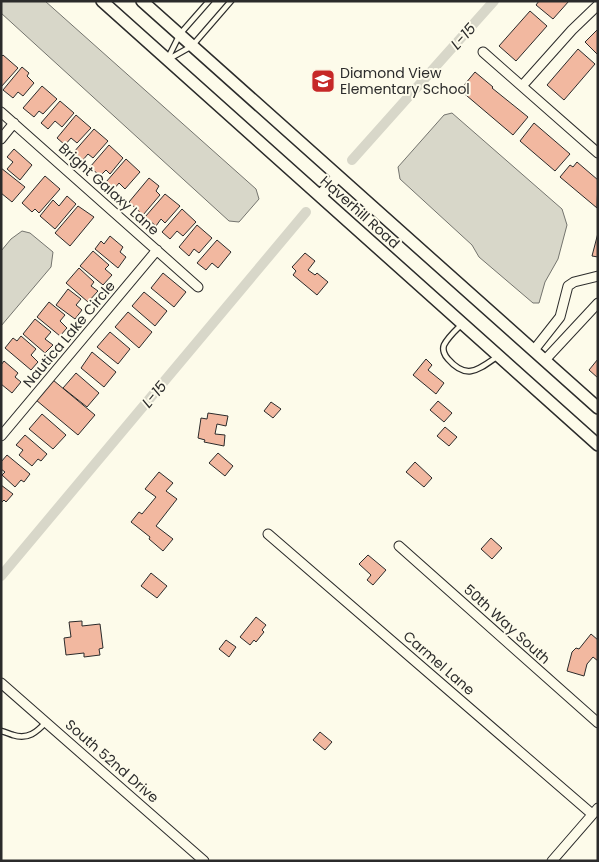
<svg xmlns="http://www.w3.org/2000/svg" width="599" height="862" font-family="Poppins,sans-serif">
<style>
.water{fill:#d8d7c9;stroke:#74746e}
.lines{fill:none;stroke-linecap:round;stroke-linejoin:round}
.canal{stroke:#d8d7c9;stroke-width:10}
.building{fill:#f2b8a0;stroke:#2b2b2b}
.service-casing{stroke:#2b2b2b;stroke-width:7}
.minor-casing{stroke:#2b2b2b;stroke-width:11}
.tertiary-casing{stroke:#2b2b2b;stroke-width:14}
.service{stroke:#fdfbea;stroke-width:4.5}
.minor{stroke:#fdfbea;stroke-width:9}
.tertiary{stroke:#fdfbea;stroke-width:11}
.labels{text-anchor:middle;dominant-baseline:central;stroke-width:4;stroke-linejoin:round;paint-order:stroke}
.poi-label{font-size:14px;fill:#2b2b2b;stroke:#fdfbea;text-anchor:start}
.street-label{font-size:14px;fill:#2b2b2b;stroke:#fdfbea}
.water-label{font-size:15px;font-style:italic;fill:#2b2b2b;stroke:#fdfbea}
</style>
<rect width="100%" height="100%" fill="#fdfbea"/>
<path class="water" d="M1,1H45L256,189L259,199L239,222L229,221L1,13Z
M452,113L562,209L567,225L558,259L545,282L539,303H533L479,257L472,245L400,179L398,167L444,115Z
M22,231L30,233L53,252L51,267L1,326V251L11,239Z"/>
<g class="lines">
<path class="canal" d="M352,160L494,1
M1,576L306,212"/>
</g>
<path class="building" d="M539,1H569L553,19L536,5Z
M530,11L547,26L516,61L499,46Z
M598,29V55L585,42Z
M578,49L595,64L564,100L547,85Z
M3,55L18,68L1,87V57Z
M22,67L29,73L27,76L34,83L23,96L18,92L13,98L3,90Z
M475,72L493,87L492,88L528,117L513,135L460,90Z
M42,86L57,99L43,114L39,111L34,117L23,108Z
M60,101L74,113L62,127L55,121L48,129L41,123Z
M76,115L91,128L77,143L71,138L65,145L57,138Z
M534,123L570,154L555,171L520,141Z
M94,129L108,141L93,158L88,154L82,161L73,153Z
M109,145L123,158L110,174L106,170L100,176L90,167Z
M14,149L32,165L20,180L7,169L13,162L7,157Z
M126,159L140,172L125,189L119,183L114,189L106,182Z
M577,162L598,180L597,208L560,177L570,165L573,167Z
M1,168L25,187L12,202L1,193Z
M45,176L60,189L39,213L35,209L32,212L22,203Z
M149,178L159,186L156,191L160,195L143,215L129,202Z
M165,194L180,206L165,223L161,219L156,226L145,217Z
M67,196L76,204L55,229L40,216L53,200L59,206Z
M78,206L94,217L70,246L55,233Z
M182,209L196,222L183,236L177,231L170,239L162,232Z
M197,225L212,238L199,253L194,249L189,256L179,247Z
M598,233V257L592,256Z
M110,236L123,247L120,252L126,257L118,268L95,249L101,241L104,244Z
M217,240L231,252L218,268L212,263L206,270L197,263Z
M93,251L109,265L105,269L112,275L103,285L80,266Z
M305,253L315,261L308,270L315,275L317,273L328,282L317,295L293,275L296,271L292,267Z
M79,268L94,282L91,286L98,291L88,302L66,283Z
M163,273L186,292L174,307L151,288Z
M68,289L81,299L76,305L82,310L75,319L56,305Z
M144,292L167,311L155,326L132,306Z
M49,302L65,315L60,321L67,328L60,336L37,317Z
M128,312L152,332L139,348L115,327Z
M35,319L51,332L45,339L53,345L45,353L23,334Z
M110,332L130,349L118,364L97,347Z
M21,336L36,349L31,355L38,362L31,370L5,348L13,338L17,341Z
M92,352L116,372L104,387L81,368Z
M426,359L432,365L428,370L444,383L436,394L413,375Z
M598,359V378L589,370Z
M4,361L18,373L15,377L21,382L12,393L1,384V365Z
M76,373L99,393L87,407L63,388Z
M53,380L95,415L78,435L36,400Z
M438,401L452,413L444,422L430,410Z
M271,402L281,409L273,418L264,411Z
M208,413L228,416L226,426L217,424L215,434L225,435L224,446L204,442L205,440L198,438L201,418L207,419Z
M42,414L66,435L53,449L29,429Z
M445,427L457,437L449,446L437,436Z
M25,435L47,454L41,461L38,459L32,466L19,455L23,450L16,445Z
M218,453L233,466L225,476L209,463Z
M7,455L30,474L24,482L21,480L15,487L2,475L5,472L1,469V462Z
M415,462L432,478L424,487L406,472Z
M159,472L173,483L166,491L177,499L156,526L173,539L163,551L149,539L150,537L131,522L139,512L142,514L156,497L145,489Z
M1,485L13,494L6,502L4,500L1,503Z
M491,538L502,548L492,559L481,549Z
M368,555L386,570L373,585L367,580L371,575L359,564Z
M151,573L167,586L157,598L141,586Z
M256,617L266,625L262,630L264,632L256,642L254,640L250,645L240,637Z
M82,621V626L100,624L103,648L99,649L100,655L84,657V653L66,655L64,638L71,637L69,622Z
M591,634L598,640V661L593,657L587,664L584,676L567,671L572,652L576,648L579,649Z
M226,640L236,647L229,657L219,649Z
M320,732L332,742L325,750L313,740Z"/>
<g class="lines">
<g class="service-casing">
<path id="service" d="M168,58L180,34L209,1
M169,59L192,46L231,1
M462,324C456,330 448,337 444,345C442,350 445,356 448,359C467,381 479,369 498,356
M1,731C6,732 9,734 13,735C28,740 37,732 46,722"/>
</g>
<g class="minor-casing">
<path id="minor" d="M483,52L598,153
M522,86L572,30L598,5
M1,112L198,287
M1,139L14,123
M534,350L560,317L568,286L574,282L598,276
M545,360L598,303
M1,436L157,250
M268,534L592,814
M399,546L598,723
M1,683L204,861
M552,861L598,808"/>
</g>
<g class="tertiary-casing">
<path id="tertiary" d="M102,1L598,445
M142,1L598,408
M320,196L338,176"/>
</g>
<use href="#service" class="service"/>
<use href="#minor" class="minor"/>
<use href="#tertiary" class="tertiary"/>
</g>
<defs>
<g id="school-square" transform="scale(1.25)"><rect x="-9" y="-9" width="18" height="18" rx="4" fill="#c62828" stroke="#fdfbea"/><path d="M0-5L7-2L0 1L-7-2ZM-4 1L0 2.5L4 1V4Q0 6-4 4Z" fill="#fff"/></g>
</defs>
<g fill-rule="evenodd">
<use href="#school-square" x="323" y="81"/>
</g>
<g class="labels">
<g class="poi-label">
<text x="340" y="73">Diamond View<tspan x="340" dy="16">Elementary School</tspan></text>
</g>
<g class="street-label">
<text transform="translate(109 189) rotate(42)">Bright Galaxy Lane</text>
<text transform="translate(360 212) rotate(42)">Haverhill Road</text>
<text transform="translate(69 334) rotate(-50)">Nautica Lake Circle</text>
<text transform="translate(507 624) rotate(42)">50th Way South</text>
<text transform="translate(439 663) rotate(41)">Carmel Lane</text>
<text transform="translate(112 761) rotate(41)">South 52nd Drive</text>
</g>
<g class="water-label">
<text transform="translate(463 36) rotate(-48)">L-15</text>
<text transform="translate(154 394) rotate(-50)">L-15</text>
</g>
</g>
<rect width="599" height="862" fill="none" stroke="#2b2b2b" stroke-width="5"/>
</svg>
